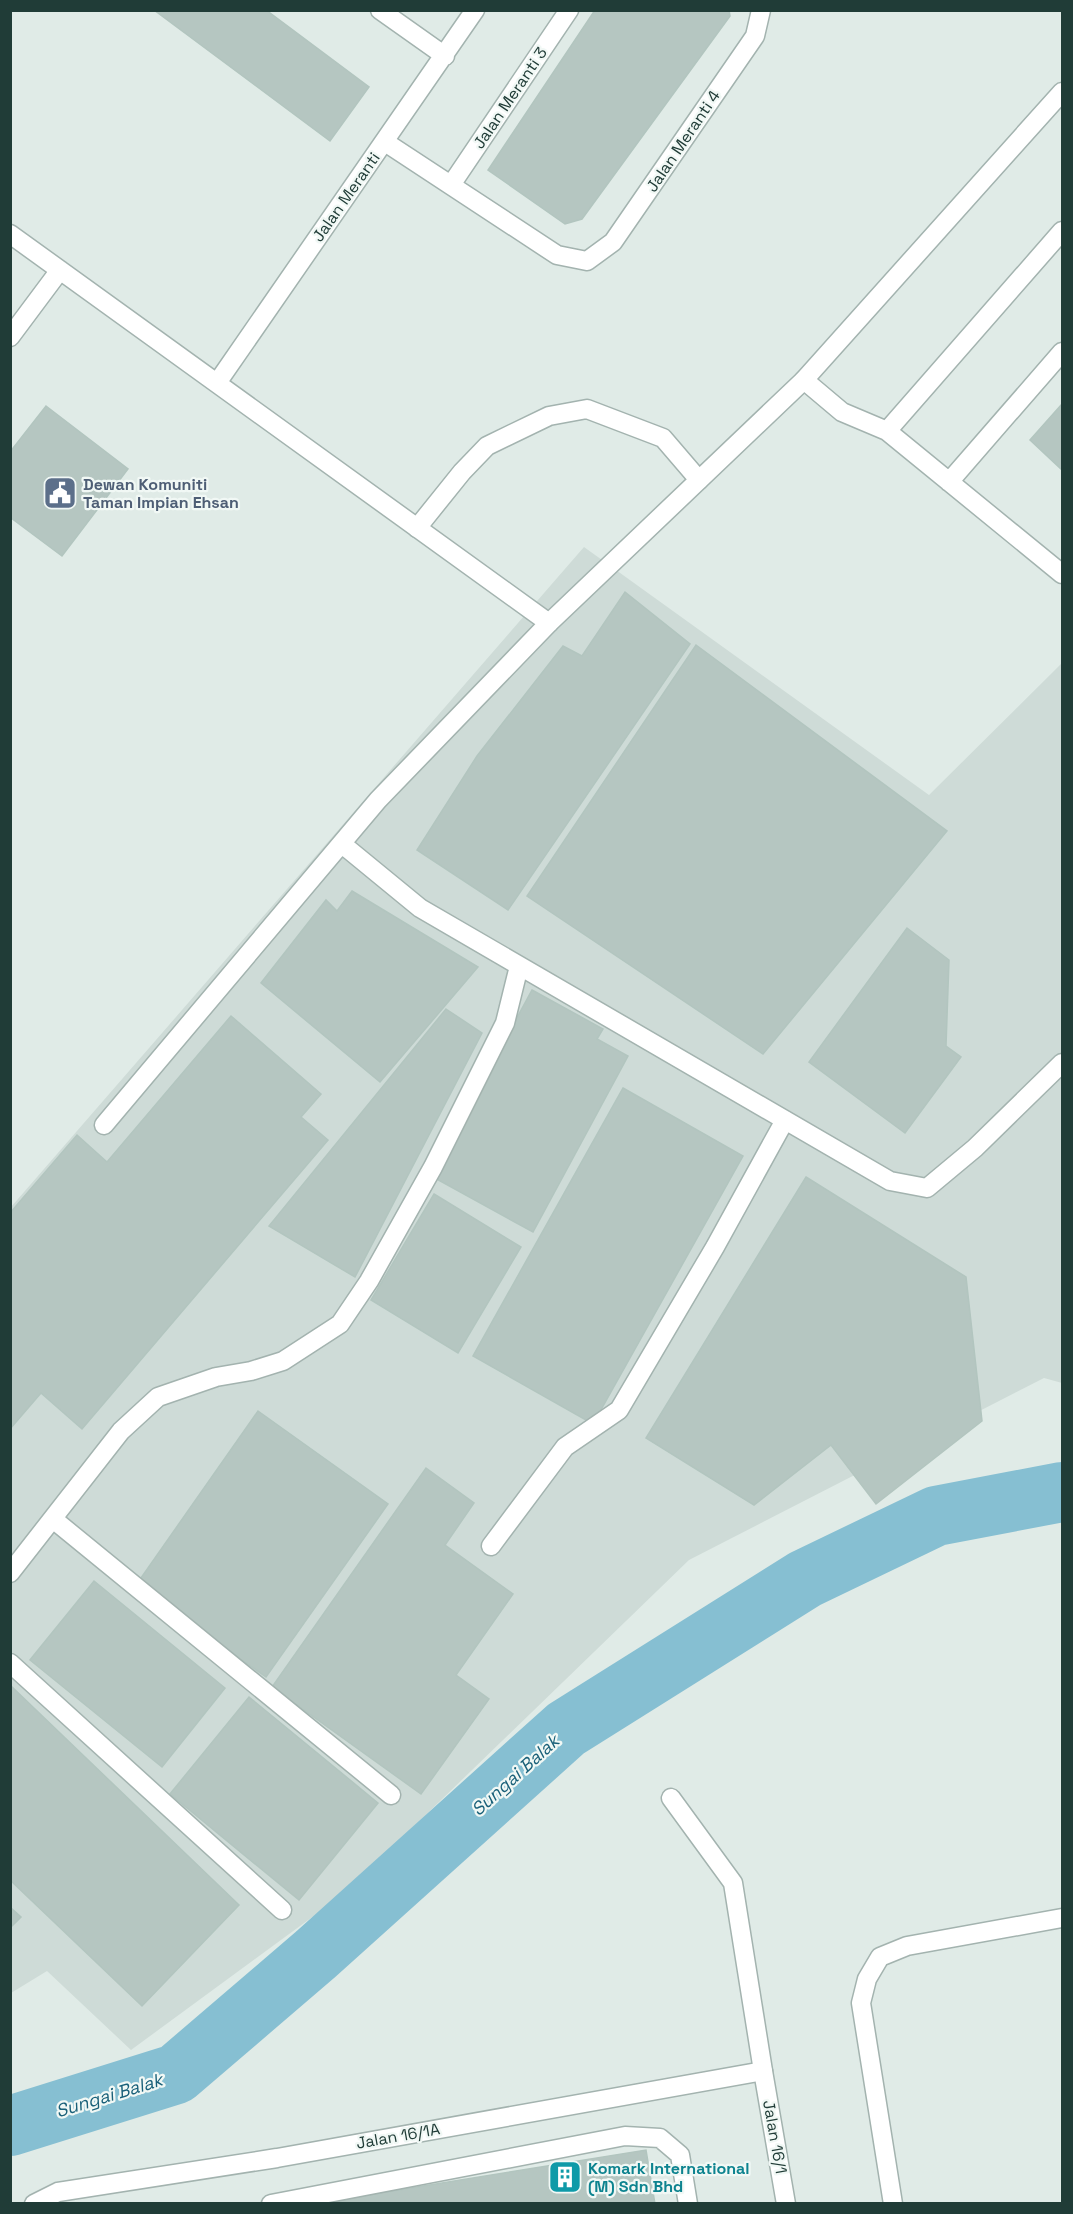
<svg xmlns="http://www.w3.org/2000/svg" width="1073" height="2214" font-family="'Space Grotesk',sans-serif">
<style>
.built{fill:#cedbd7}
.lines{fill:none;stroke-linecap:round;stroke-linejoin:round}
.river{stroke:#86bfd2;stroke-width:60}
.building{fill:#b5c6c1;stroke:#b2c5bf;stroke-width:1.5}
.lane-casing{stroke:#a3b3af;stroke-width:21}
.street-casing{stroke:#a3b3af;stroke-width:21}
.lane{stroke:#fff;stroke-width:18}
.street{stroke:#fff;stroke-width:18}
.labels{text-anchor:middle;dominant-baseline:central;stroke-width:4.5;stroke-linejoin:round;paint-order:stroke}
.street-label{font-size:16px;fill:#203c37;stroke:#f1f8f5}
.service-label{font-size:16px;font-weight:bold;fill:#4e5e75;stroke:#f1f8f5;text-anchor:start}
.culture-label{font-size:16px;font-weight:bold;fill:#0d838f;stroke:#f1f8f5;text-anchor:start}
.water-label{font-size:18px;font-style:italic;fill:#196079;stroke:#f1f8f5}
</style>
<rect width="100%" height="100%" fill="#e0ebe7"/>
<path class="built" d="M584,547L929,795L1062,663V1383L1044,1378L689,1560L345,1893L131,2050L47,1971L11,1993V1207Z"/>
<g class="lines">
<path class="river" d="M10,2126L176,2074L316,1954L566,1729L805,1579L936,1516L1062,1492"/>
</g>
<path class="building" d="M154,10H266L369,87L330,141Z
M595,10H729L730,16L582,219L565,224L488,170Z
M1062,404V470L1030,440Z
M46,406L128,469L62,556L10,517V452Z
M625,592L690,644L508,910L417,850L477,756L563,646L582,656Z
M696,645L947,831L763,1054L527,896Z
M352,891L478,967L380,1082L261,983L326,900L337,911Z
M907,928L949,960L946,1046L961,1057L905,1133L809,1062Z
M532,990L603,1029L597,1039L628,1056L533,1232L431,1176Z
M446,1009L482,1033L355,1277L269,1226Z
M231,1016L321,1094L301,1117L328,1140L82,1429L41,1393L10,1429V1213L77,1135L107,1162Z
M623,1088L743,1156L593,1424L473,1356Z
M806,1177L966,1277L982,1421L876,1504L831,1445L754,1505L646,1438Z
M434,1194L521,1247L458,1353L371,1300Z
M258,1411L388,1504L266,1677L136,1585Z
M426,1468L474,1503L445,1545L513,1594L456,1675L489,1699L421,1794L272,1687Z
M94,1581L225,1688L162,1767L30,1660Z
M10,1685L239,1905L142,2006L10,1880Z
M249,1697L378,1803L299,1900L170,1794Z
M10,1907L21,1917L10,1928Z
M646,2150L655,2204H312Z"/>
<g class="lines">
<g class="lane-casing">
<path id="lane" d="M385,142L557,255L587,261L613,242L755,36L761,10
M451,185L569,10
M804,380L842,412L887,431L1062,231
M887,431L1062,574
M949,482L1062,352
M417,528L462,472L487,446L549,416L587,409L663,438L699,480
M342,844L420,908L890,1181L927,1188L975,1148L1062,1063
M104,1125L378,800L549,623
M53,1519L391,1795
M491,1546L565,1447L619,1410L715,1247L785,1120
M10,1573L121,1431L158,1397L216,1377L251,1371L283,1361L340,1324L369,1281L433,1167L505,1023L519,966
M10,1663L282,1910
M671,1798L733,1883L763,2071
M271,2204L625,2136L660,2138L680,2155L688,2204
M893,2204L861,2003L867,1979L880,1957L907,1946L1062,1918"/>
</g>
<g class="street-casing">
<path id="street" d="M380,10L445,56
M10,234L549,623L804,380L1062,92
M10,337L60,270
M217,383L475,10
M34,2204L58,2192L277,2158L763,2071L786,2204"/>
</g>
<use href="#lane" class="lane"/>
<use href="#street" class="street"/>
</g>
<defs>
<g id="civic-square" transform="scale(1.725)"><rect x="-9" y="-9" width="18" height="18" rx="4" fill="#5c6f8a" stroke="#f1f8f5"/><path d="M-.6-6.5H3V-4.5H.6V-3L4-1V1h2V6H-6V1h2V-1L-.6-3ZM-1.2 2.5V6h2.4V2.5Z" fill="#fff"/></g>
<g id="building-square" transform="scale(1.725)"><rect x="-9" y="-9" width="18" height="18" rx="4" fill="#0f9aa8" stroke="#f1f8f5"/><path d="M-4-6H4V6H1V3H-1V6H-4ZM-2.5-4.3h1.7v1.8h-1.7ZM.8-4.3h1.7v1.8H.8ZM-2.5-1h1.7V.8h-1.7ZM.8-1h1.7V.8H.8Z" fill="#fff"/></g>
</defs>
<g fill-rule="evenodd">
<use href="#civic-square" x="60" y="493"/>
<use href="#building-square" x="565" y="2177"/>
</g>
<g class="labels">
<g class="street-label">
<text transform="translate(510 98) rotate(-56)">Jalan Meranti 3</text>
<text transform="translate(683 141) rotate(-56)">Jalan Meranti 4</text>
<text transform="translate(346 197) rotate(-55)">Jalan Meranti</text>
<text transform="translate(398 2136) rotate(-10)">Jalan 16/1A</text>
<text transform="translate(775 2137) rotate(80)">Jalan 16/1</text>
</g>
<g class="service-label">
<text x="83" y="484">Dewan Komuniti<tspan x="83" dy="18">Taman Impian Ehsan</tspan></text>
</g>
<g class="culture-label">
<text x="588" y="2168">Komark International<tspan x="588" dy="18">(M) Sdn Bhd</tspan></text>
</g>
<g class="water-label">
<text transform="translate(515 1775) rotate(-42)">Sungai Balak</text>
<text transform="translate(109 2095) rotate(-17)">Sungai Balak</text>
</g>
</g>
<rect width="1073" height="2214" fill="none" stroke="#203c37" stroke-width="24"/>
</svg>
